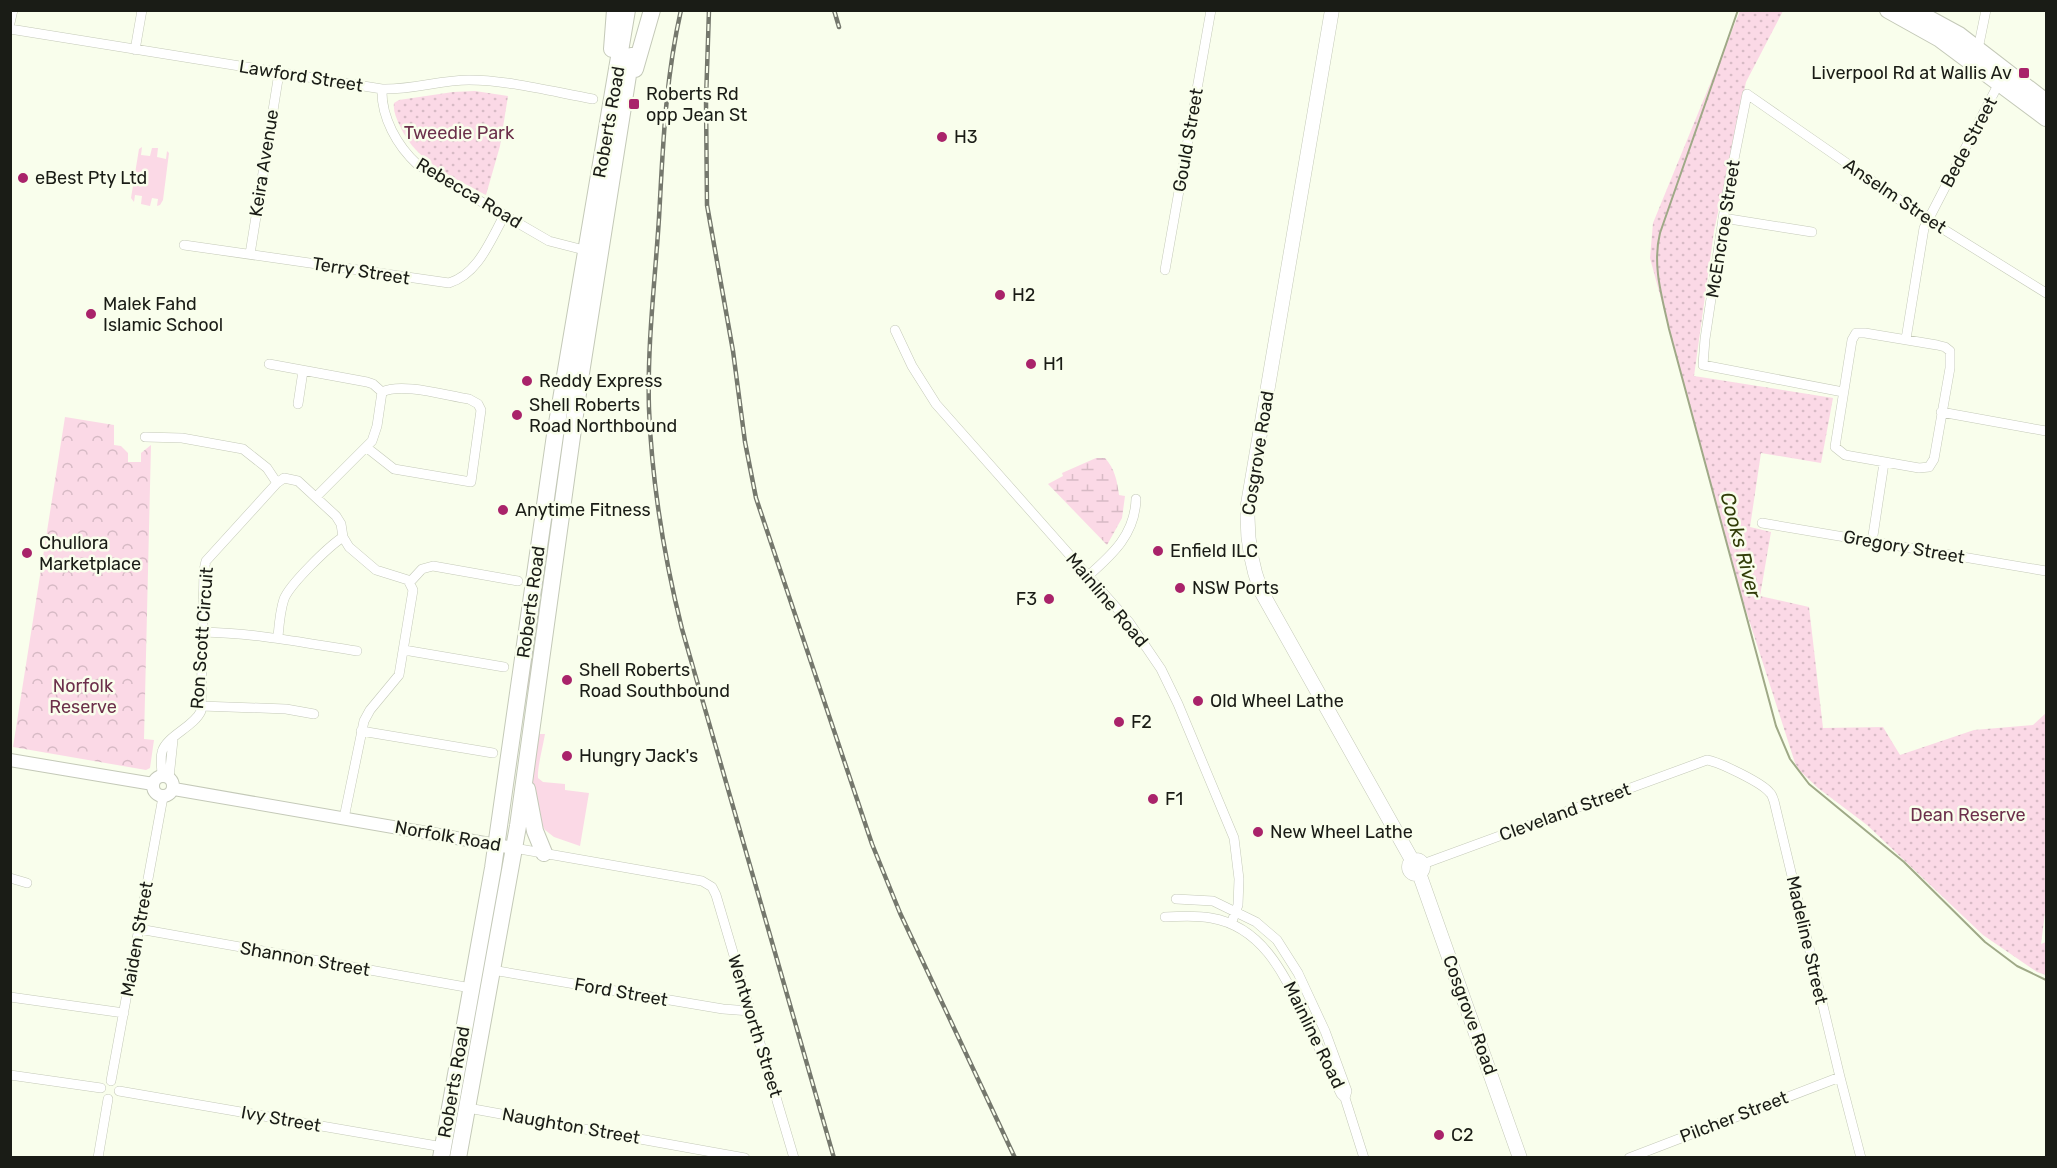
<svg xmlns="http://www.w3.org/2000/svg" width="2057" height="1168" font-family="Rubik,sans-serif">
<style>
.grass{fill:#fbd9e6}
.forest{fill:url(#forest-crowns)}
.wetland{fill:url(#wetland-marsh)}
.park{fill:url(#park-dots)}
.lines{fill:none;stroke-linecap:round;stroke-linejoin:round}
.stream{stroke:#9fa987;stroke-width:2}
.minor-casing{stroke:#c4c9b8;stroke-width:10}
.tertiary-casing{stroke:#c4c9b8;stroke-width:14}
.secondary-casing{stroke:#c4c9b8;stroke-width:15}
.trunk-casing{stroke:#c4c9b8;stroke-width:18}
.minor{stroke:#fff;stroke-width:9}
.tertiary{stroke:#fff;stroke-width:12}
.secondary{stroke:#fff;stroke-width:14}
.trunk{stroke:#fff;stroke-width:16}
.rail-casing{stroke:#75786d;stroke-width:4.5}
.rail{stroke:#f9feec;stroke-width:2;stroke-dasharray:7;stroke-linecap:butt}
.poi-dot{fill:#a9236a;stroke:#f9feec;stroke-width:2}
.labels{text-anchor:middle;dominant-baseline:central;stroke-width:5;stroke-linejoin:round;paint-order:stroke}
.poi-label{font-size:18px;fill:#1a1c16;stroke:#f9feec;text-anchor:start}
.street-label{font-size:18px;fill:#1a1c16;stroke:#f9feec}
.park-label{font-size:18px;fill:#6c304b;stroke:#f9feec}
.water-label{font-size:20px;font-style:italic;fill:#323d09;stroke:#f9feec}
</style>
<defs>
<pattern id="forest-crowns" width="20" height="18" patternUnits="userSpaceOnUse" patternTransform="scale(1.5)"><rect width="20" height="18" fill="#fbd9e6"/><path d="M2 6a3 3 0 1 1 6 0M12 15a3 3 0 1 1 6 0" fill="none" stroke="#d7bac5"/></pattern>
<pattern id="wetland-marsh" width="20" height="14" patternUnits="userSpaceOnUse" patternTransform="scale(1.5)"><rect width="20" height="14" fill="#fbd9e6"/><path d="M1 5h8M5 5V1M11 12h8M15 12V8" fill="none" stroke="#d7bac5"/></pattern>
<pattern id="park-dots" width="8" height="8" patternUnits="userSpaceOnUse" patternTransform="scale(1.5)"><rect width="8" height="8" fill="#fbd9e6"/><path d="M2 2h.1M6 6h.1" fill="none" stroke="#d7bac5" stroke-width="1.8" stroke-linecap="round"/></pattern>
</defs>
<rect width="100%" height="100%" fill="#f9feec"/>
<path class="grass" d="M142,147L141,155L150,156L152,148H158L157,157L166,159L167,151L169,153L163,200L160,205L157,206L158,199L152,198L150,206L141,204L142,196L135,195L134,202L131,198L139,149Z
M578,347L529,688H526L562,432Z
M536,734H545C543,746 537,769 538,778L543,782L565,784V790L589,793L580,846L554,837L545,830L542,825L531,791Z"/>
<path class="forest" d="M65,417L114,425V445L121,446L128,453V462H141V453L151,445L144,739L154,740L150,768L146,770L13,747Z"/>
<path class="wetland" d="M1096,458H1105C1115,469 1117,481 1119,495L1125,496L1122,518L1107,545L1048,484L1063,476L1062,473Z"/>
<path class="park" d="M1740,11H1783L1746,82L1714,231L1694,376L1833,398L1821,463L1761,453L1750,527L1771,532L1760,596L1809,607L1823,728L1883,727L1900,755L1974,730L2033,725L2046,713V905L2041,944L2046,942V975L2037,972L1983,935L1867,825L1818,788L1800,771L1795,763L1742,598L1650,258L1653,223Z
M475,91L508,96L500,146L486,195C453,177 416,162 400,126C396,118 393,111 394,103L399,100L453,92Z"/>
<g class="lines">
<path class="stream" d="M1738,10L1660,233C1652,265 1662,297 1669,329L1776,726L1790,759L1809,784L1904,862L1985,942L2017,966L2046,980"/>
<g class="minor-casing">
<path id="minor" d="M10,23L13,10
M10,29L382,89C412,90 440,80 469,80C508,80 554,92 593,99
M135,50L142,10
M1975,51L1978,49L1986,10
M382,89C381,117 397,146 418,165L549,241L588,251
M1723,218L1812,232
M184,245L449,283C478,274 490,241 504,216
M250,254L279,73
M1165,270L1211,10
M895,330L912,366L936,404L1129,622L1161,669L1178,704L1234,838L1239,879L1238,905L1231,924
M1856,333H1865L1937,345L1945,347L1950,351V368L1934,459L1929,467L1919,468L1845,455L1835,447L1852,340Z
M1906,339L1924,228L1999,83
M269,364L367,382L373,384L382,392
M1843,392L1703,365L1705,339L1726,199L1747,94L1927,219L2046,293
M298,404L303,371
M1941,412L2046,431
M145,437L182,438L243,449L267,468L277,483
M316,497L372,441L377,426L382,392C402,382 447,396 469,399L478,404L481,410L471,482L394,469L366,447
M1762,523L2046,571
M1872,542L1884,463
M1088,576C1113,554 1135,534 1136,499
M410,582L422,569L433,566L518,581
M202,632C255,633 305,643 357,651
M278,637C279,625 280,611 284,599C290,584 328,547 343,537
M404,650L504,667
M201,706L286,709L314,714
M361,731L493,753
M162,776C162,768 160,759 162,752C166,736 194,727 201,711L204,570L206,561L277,483L284,478L298,481L336,516L341,524L343,537L349,547L376,570L408,580L413,590L399,675L370,710L364,721L344,818
M169,778L173,740
M514,848L702,881L712,887L716,895L794,1158
M1423,864L1707,760C1719,762 1763,783 1770,793C1772,794 1773,799 1774,801L1840,1077L1861,1158
M10,878L27,883
M1176,899L1213,901L1256,922L1277,940L1298,973L1325,1031L1347,1091L1345,1098
M1165,917C1180,916 1196,915 1211,918C1265,927 1286,979 1307,1022C1318,1046 1329,1070 1341,1094L1345,1098L1364,1158
M139,929L471,988
M492,970L723,1009L750,1011
M10,997L124,1013
M10,1075L101,1088
M111,1081L163,797
M119,1091L443,1147
M468,1108L745,1158
M98,1158L108,1099
M1629,1158L1840,1077"/>
</g>
<g class="tertiary-casing">
<path id="tertiary" d="M10,760L153,784
M153 786a10 10 0 1 1 20 0a10 10 0 1 1-20 0Z
M174,789L514,848"/>
</g>
<g class="secondary-casing">
<path id="secondary" d="M1332,10L1248,504C1246,535 1250,562 1261,591L1412,860
M1409 867a7 7 0 1 1 14 0a7 7 0 1 1-14 0Z
M1419,873L1520,1158"/>
</g>
<g class="trunk-casing">
<path id="trunk" d="M1888,10L1940,39L2046,118
M1913,10L1959,35L2046,102
M612,49L615,10
M635,69L652,10
M527,789L535,831L544,853
M441,1158L493,868L555,435L627,10
M458,1158L518,826L579,386L631,56"/>
</g>
<use href="#minor" class="minor"/>
<use href="#tertiary" class="tertiary"/>
<use href="#secondary" class="secondary"/>
<use href="#trunk" class="trunk"/>
<g class="rail-casing">
<path id="rail" d="M681,10C665,81 663,147 659,218C655,281 647,346 649,409C652,483 664,557 682,629L834,1158
M709,10L706,100L707,205L733,351L745,442L756,498L872,844L900,913L1015,1158
M834,10L839,27"/>
</g>
<use href="#rail" class="rail"/>
</g>
<g class="poi-dot">
<rect x="2018" y="67" width="12" height="12" rx="3"/>
<rect x="628" y="98" width="12" height="12" rx="3"/>
<circle cx="942" cy="137" r="6"/>
<circle cx="23" cy="178" r="6"/>
<circle cx="1000" cy="295" r="6"/>
<circle cx="91" cy="314" r="6"/>
<circle cx="1031" cy="364" r="6"/>
<circle cx="527" cy="381" r="6"/>
<circle cx="517" cy="415" r="6"/>
<circle cx="503" cy="510" r="6"/>
<circle cx="1158" cy="551" r="6"/>
<circle cx="27" cy="553" r="6"/>
<circle cx="1180" cy="588" r="6"/>
<circle cx="1049" cy="599" r="6"/>
<circle cx="567" cy="680" r="6"/>
<circle cx="1198" cy="701" r="6"/>
<circle cx="1119" cy="722" r="6"/>
<circle cx="567" cy="756" r="6"/>
<circle cx="1153" cy="799" r="6"/>
<circle cx="1258" cy="832" r="6"/>
<circle cx="1439" cy="1135" r="6"/>
</g>
<g class="labels">
<g class="poi-label">
<text x="2012" y="73" text-anchor="end">Liverpool Rd at Wallis Av</text>
<text x="646" y="94">Roberts Rd<tspan x="646" dy="21">opp Jean St</tspan></text>
<text x="954" y="137">H3</text>
<text x="35" y="178">eBest Pty Ltd</text>
<text x="1012" y="295">H2</text>
<text x="103" y="304">Malek Fahd<tspan x="103" dy="21">Islamic School</tspan></text>
<text x="1043" y="364">H1</text>
<text x="539" y="381">Reddy Express</text>
<text x="529" y="405">Shell Roberts<tspan x="529" dy="21">Road Northbound</tspan></text>
<text x="515" y="510">Anytime Fitness</text>
<text x="39" y="543">Chullora<tspan x="39" dy="21">Marketplace</tspan></text>
<text x="1170" y="551">Enfield ILC</text>
<text x="1192" y="588">NSW Ports</text>
<text x="1037" y="599" text-anchor="end">F3</text>
<text x="579" y="670">Shell Roberts<tspan x="579" dy="21">Road Southbound</tspan></text>
<text x="1210" y="701">Old Wheel Lathe</text>
<text x="1131" y="722">F2</text>
<text x="579" y="756">Hungry Jack's</text>
<text x="1165" y="799">F1</text>
<text x="1270" y="832">New Wheel Lathe</text>
<text x="1451" y="1135">C2</text>
</g>
<g class="street-label">
<text transform="translate(301 76) rotate(9)">Lawford Street</text>
<text transform="translate(609 122) rotate(-80)">Roberts Road</text>
<text transform="translate(1188 140) rotate(-80)">Gould Street</text>
<text transform="translate(1969 142) rotate(-62)">Bede Street</text>
<text transform="translate(264 163) rotate(-81)">Keira Avenue</text>
<text transform="translate(469 193) rotate(31)">Rebecca Road</text>
<text transform="translate(1895 196) rotate(34)">Anselm Street</text>
<text transform="translate(1723 229) rotate(-81)">McEncroe Street</text>
<text transform="translate(361 271) rotate(9)">Terry Street</text>
<text transform="translate(1258 453) rotate(-81)">Cosgrove Road</text>
<text transform="translate(1904 547) rotate(10)">Gregory Street</text>
<text transform="translate(1107 600) rotate(50)">Mainline Road</text>
<text transform="translate(531 602) rotate(-82)">Roberts Road</text>
<text transform="translate(202 638) rotate(-86)">Ron Scott Circuit</text>
<text transform="translate(1565 812) rotate(-20)">Cleveland Street</text>
<text transform="translate(448 836) rotate(10)">Norfolk Road</text>
<text transform="translate(137 939) rotate(-80)">Maiden Street</text>
<text transform="translate(1807 940) rotate(77)">Madeline Street</text>
<text transform="translate(305 959) rotate(10)">Shannon Street</text>
<text transform="translate(621 992) rotate(10)">Ford Street</text>
<text transform="translate(1470 1015) rotate(70)">Cosgrove Road</text>
<text transform="translate(755 1026) rotate(73)">Wentworth Street</text>
<text transform="translate(1314 1035) rotate(64)">Mainline Road</text>
<text transform="translate(454 1082) rotate(-80)">Roberts Road</text>
<text transform="translate(1734 1117) rotate(-21)">Pilcher Street</text>
<text transform="translate(281 1119) rotate(10)">Ivy Street</text>
<text transform="translate(571 1126) rotate(10)">Naughton Street</text>
</g>
<g class="park-label">
<text x="459" y="133">Tweedie Park</text>
<text x="83" y="686">Norfolk<tspan x="83" dy="21">Reserve</tspan></text>
<text x="1968" y="815">Dean Reserve</text>
</g>
<g class="water-label">
<text transform="translate(1741 545) rotate(75)">Cooks River</text>
</g>
</g>
<rect width="2057" height="1168" fill="none" stroke="#1a1c16" stroke-width="24"/>
</svg>
